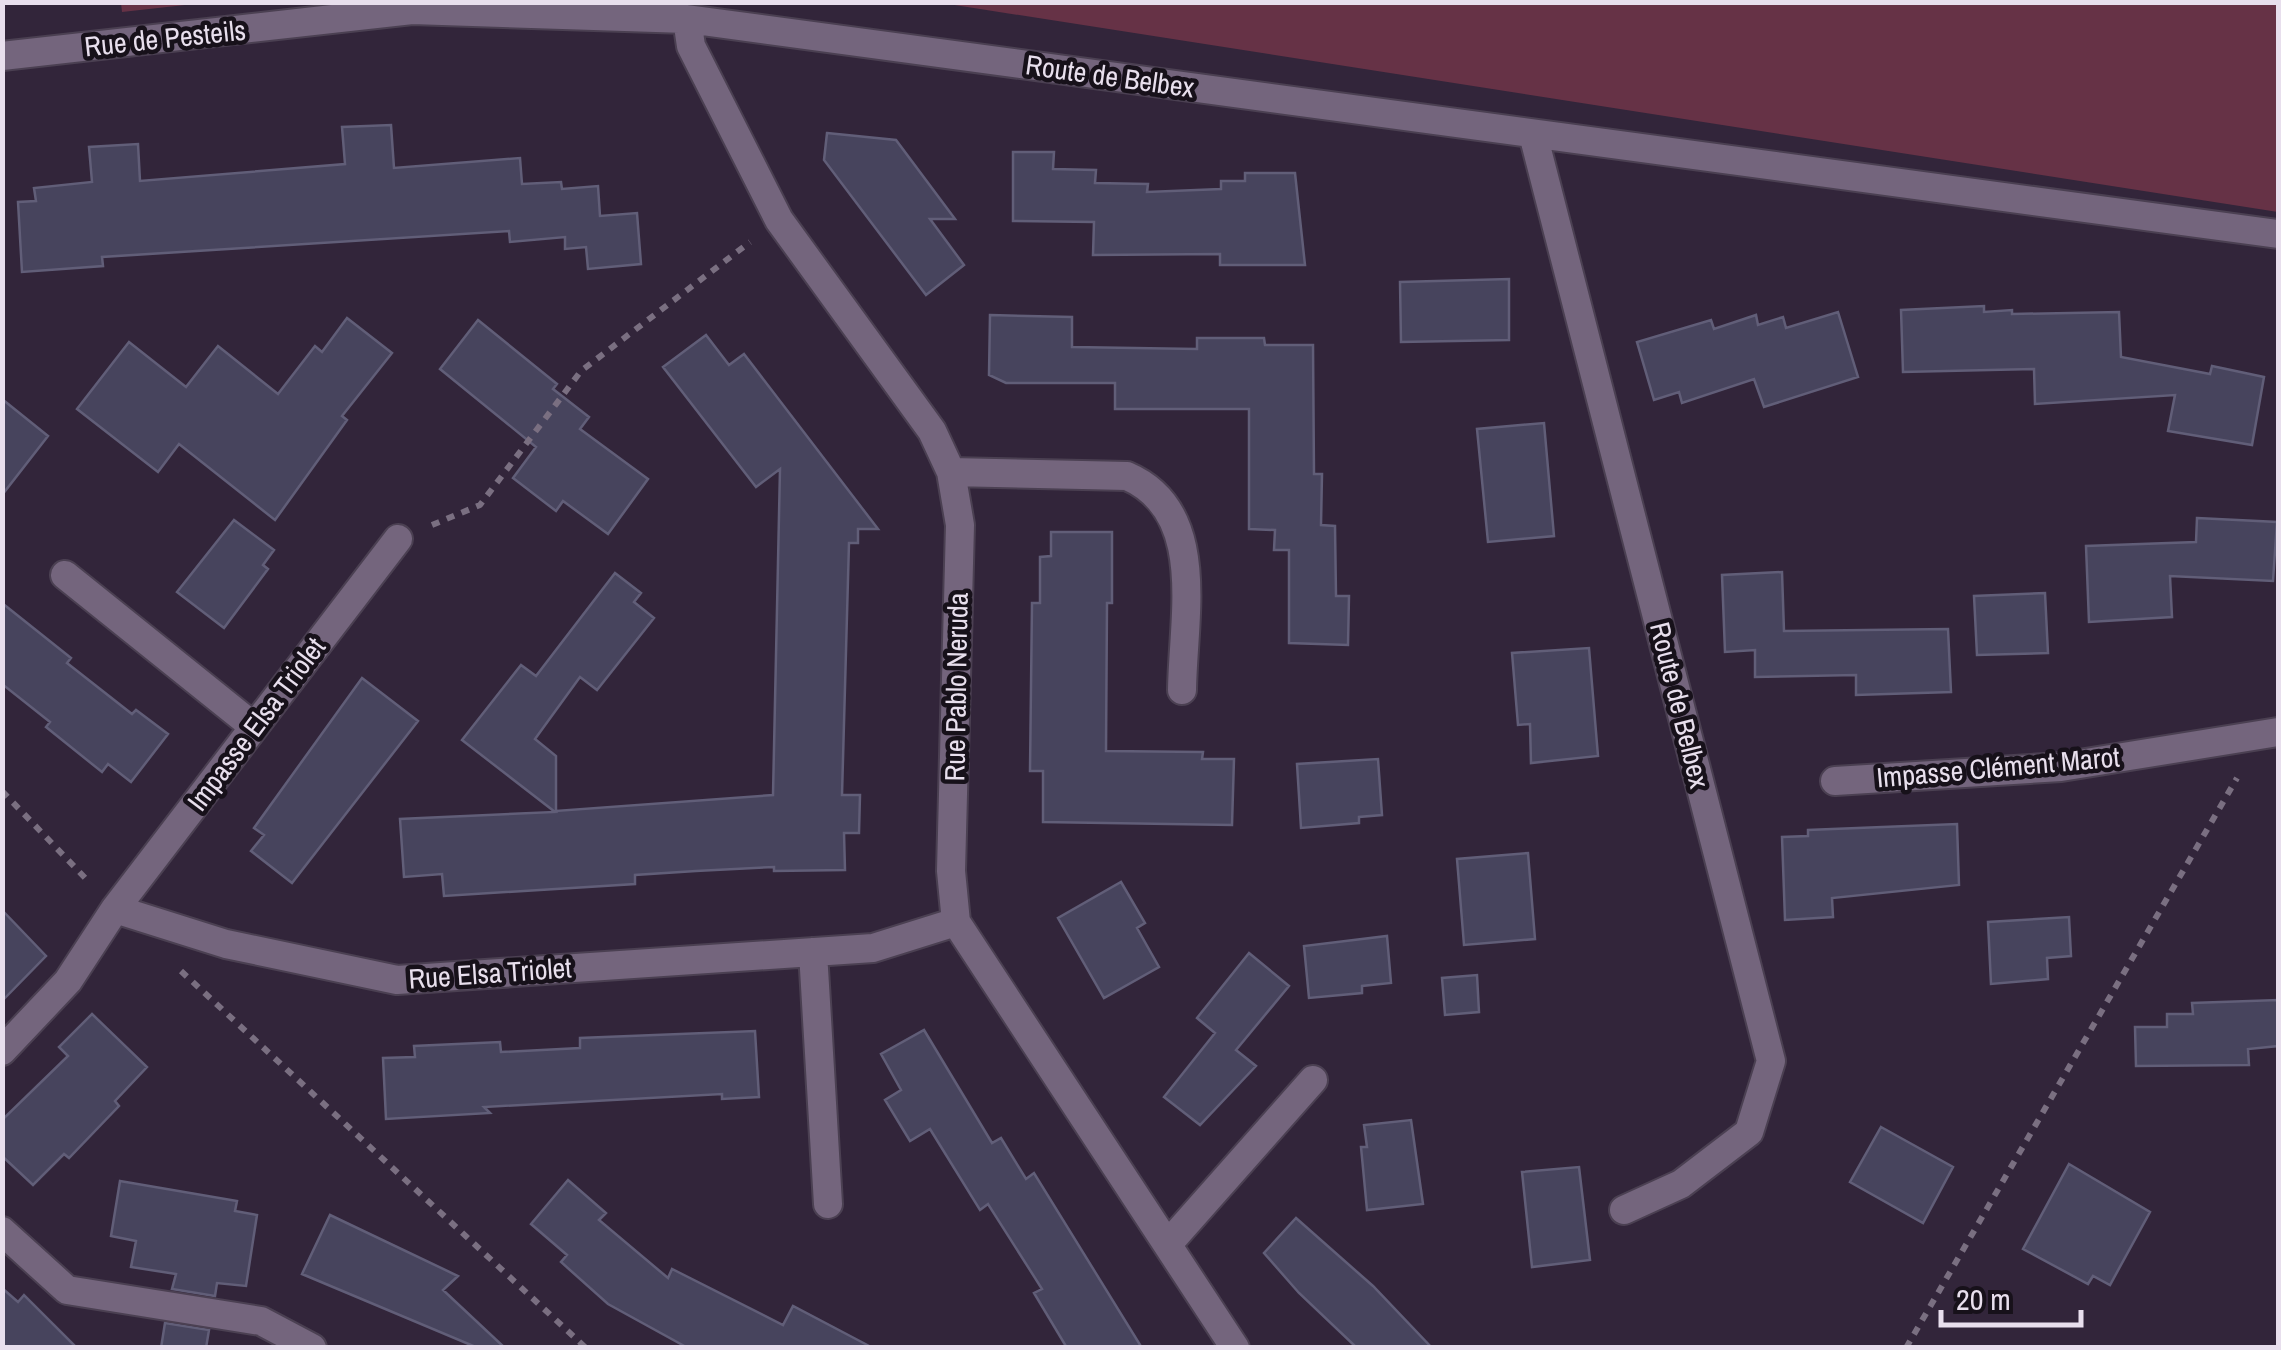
<svg xmlns="http://www.w3.org/2000/svg" width="2281" height="1350" font-family="'Archivo Narrow',sans-serif">
<style>
.grass{fill:#663246}
.building{fill:#47445d;stroke:#615e78;stroke-width:2.5}
.lines{fill:none;stroke-linecap:round;stroke-linejoin:round}
.minor-casing{stroke:#4b4052;stroke-width:32}
.path{stroke:#7a6f81;stroke-width:6;stroke-dasharray:8 8;stroke-linecap:butt}
.minor{stroke:#74657d;stroke-width:28}
.labels{text-anchor:middle;dominant-baseline:central;stroke-width:9;stroke-linejoin:round;paint-order:stroke}
.street-label{font-size:28px;fill:#e8dfed;stroke:#17111a}
</style>
<rect width="100%" height="100%" fill="#32253a"/>
<path class="grass" d="M121,3V2L203,3L122,12Z
M942,3H2278V212Z"/>
<path class="building" d="M391,125L394,168L520,158L522,184L561,182L562,189L598,186L600,216L637,213L641,264L588,269L586,247L565,249V237L510,242L509,231L102,257L103,266L22,272L18,202L36,201L34,188L92,182L89,147L138,144L140,181L345,164L342,127Z
M827,133L896,140L955,219H930L964,265L926,295L824,160Z
M1013,152H1054L1053,169L1096,170L1095,183L1148,184L1147,192L1221,189V181H1245V173H1295L1305,265H1220V254L1093,255L1094,222L1013,221Z
M1509,279V340L1401,342L1400,282Z
M1984,306V312L2012,310V314L2119,312L2121,357L2210,374L2212,366L2264,377L2252,445L2168,431L2175,395L2035,404L2034,369L1903,372L1901,310Z
M1838,312L1858,377L1764,407L1754,379L1682,403L1679,392L1654,400L1637,342L1711,320L1714,329L1756,315L1758,325L1783,317L1786,328Z
M990,315L1072,317V347L1197,349V338H1264L1265,345H1313L1314,474H1322L1321,525L1335,526L1336,596H1349L1348,645L1289,643V550H1274L1275,530L1249,529V409H1115V383H1006L989,375Z
M347,318L392,353L342,416L347,420L275,520L179,444L158,472L77,409L129,342L186,387L218,346L278,394L315,346L322,352Z
M478,320L557,384L553,389L589,417L580,429L648,479L608,534L563,501L556,511L513,478L536,447L440,369Z
M706,335L729,365L744,354L878,529H858V543H849L842,795H860L859,833H844L845,870L774,871V867L696,871L635,875V884L444,896L442,874L404,877L400,819L555,812L462,740L521,665L536,676L615,573L641,593L634,602L654,618L597,690L580,677L535,739L556,756V811L773,795L780,469L756,487L663,367Z
M2,399L48,436L2,495Z
M1544,423L1554,536L1488,542L1477,429Z
M2197,518L2277,522L2273,581L2170,576L2172,617L2089,622L2086,546L2196,542Z
M234,520L274,550L263,565L268,569L224,628L177,592Z
M1051,532H1112V603H1107L1106,751L1203,752L1202,759H1234L1232,825L1043,822V771H1030L1032,603H1040V557L1051,556Z
M1782,572L1784,631L1948,629L1951,692L1856,695V675L1755,677V650L1725,652L1722,575Z
M2045,593L2048,653L1977,655L1974,596Z
M2,603L71,658L67,663L132,714L136,710L168,734L131,782L108,764L102,772L46,727L50,722L2,684Z
M1589,648L1598,756L1531,763L1530,724L1518,725L1512,653Z
M362,678L418,721L292,883L251,851L264,835L254,828Z
M1378,759L1382,815L1359,817V823L1301,828L1297,764Z
M1957,824L1959,885L1832,898L1833,917L1785,920L1782,837L1808,836V830Z
M1528,853L1535,939L1464,945L1457,859Z
M1121,882L1145,923L1137,928L1159,967L1104,998L1058,918Z
M2,910L46,956L2,1001Z
M2069,917L2071,956L2047,958L2048,979L1991,984L1988,922Z
M1387,936L1391,983L1362,986V993L1309,998L1304,946Z
M1249,953L1289,986L1236,1050L1256,1066L1200,1125L1164,1097L1215,1033L1197,1018Z
M1477,975L1479,1012L1445,1015L1442,978Z
M2278,1000V1046L2248,1049L2249,1065L2136,1066L2135,1027H2167V1014H2193L2192,1003Z
M92,1014L147,1067L115,1101L119,1106L69,1158L64,1154L33,1185L2,1156V1120L68,1056L59,1047Z
M924,1030L992,1143L1001,1138L1026,1179L1034,1173L1142,1348H1067L1034,1293L1042,1289L988,1204L980,1210L930,1129L910,1141L885,1100L901,1090L881,1054Z
M755,1031L759,1097L722,1099V1094L484,1107L490,1113L386,1119L383,1058L415,1057L414,1046L500,1042L501,1052L580,1048V1038Z
M1411,1120L1423,1204L1367,1210L1361,1147H1367L1364,1125Z
M1881,1127L1953,1167L1923,1223L1850,1182Z
M2069,1164L2150,1212L2110,1285L2093,1276L2088,1284L2023,1249Z
M1579,1167L1590,1260L1532,1267L1522,1172Z
M568,1180L606,1213L599,1220L668,1278L672,1269L783,1325L793,1306L873,1348H688L608,1304L561,1262L567,1255L531,1224Z
M120,1181L237,1201L235,1211L257,1215L246,1286L217,1283L215,1296L172,1289L176,1274L131,1267L136,1241L111,1236Z
M330,1215L458,1276L443,1290L505,1348H478L302,1274Z
M1296,1218L1373,1286L1432,1348H1357L1299,1293L1264,1253Z
M2,1288L18,1302L24,1295L77,1348H2Z
M165,1323L209,1330L206,1348H161Z"/>
<g class="lines">
<g class="minor-casing">
<path id="minor" d="M687,19L691,46L779,220L932,431L951,472L960,525L951,871L956,922L1235,1348
M2,56L412,10L687,19L2278,234
M1533,134L1771,1061L1749,1132L1681,1184L1624,1210
M951,472L1127,476C1208,511 1183,616 1182,690
M65,575L253,726
M1835,781L2061,767L2278,732
M115,909L226,944L397,980L873,948L956,922
M813,952L828,1204
M2,1051L68,981L115,909L398,539
M2,1231L67,1290L261,1321L312,1348
M1168,1244L1313,1080"/>
</g>
<path class="path" d="M432,525L480,505L581,371L750,242
M2,791L89,882
M181,971L586,1348
M1906,1348L2237,778"/>
<use href="#minor" class="minor"/>
</g>
<g class="labels">
<g class="street-label">
<text transform="translate(165 38) rotate(-6)">Rue de Pesteils</text>
<text transform="translate(1110 76) rotate(8)">Route de Belbex</text>
<text transform="translate(956 687) rotate(-89)">Rue Pablo Neruda</text>
<text transform="translate(1680 705) rotate(76)">Route de Belbex</text>
<text transform="translate(256 724) rotate(-53)">Impasse Elsa Triolet</text>
<text transform="translate(1998 767) rotate(-5)">Impasse Clément Marot</text>
<text transform="translate(490 973) rotate(-4)">Rue Elsa Triolet</text>
</g>
</g>
<rect width="2281" height="1350" fill="none" stroke="#e8dfed" stroke-width="10"/>
<path d="M1941 1310v15h140v-15" fill="none" stroke="#e8dfed" stroke-width="5"/>
<text x="1956" y="1310" font-size="30" fill="#e8dfed" stroke="#17111a" stroke-width="8" paint-order="stroke">20 m</text>
</svg>
